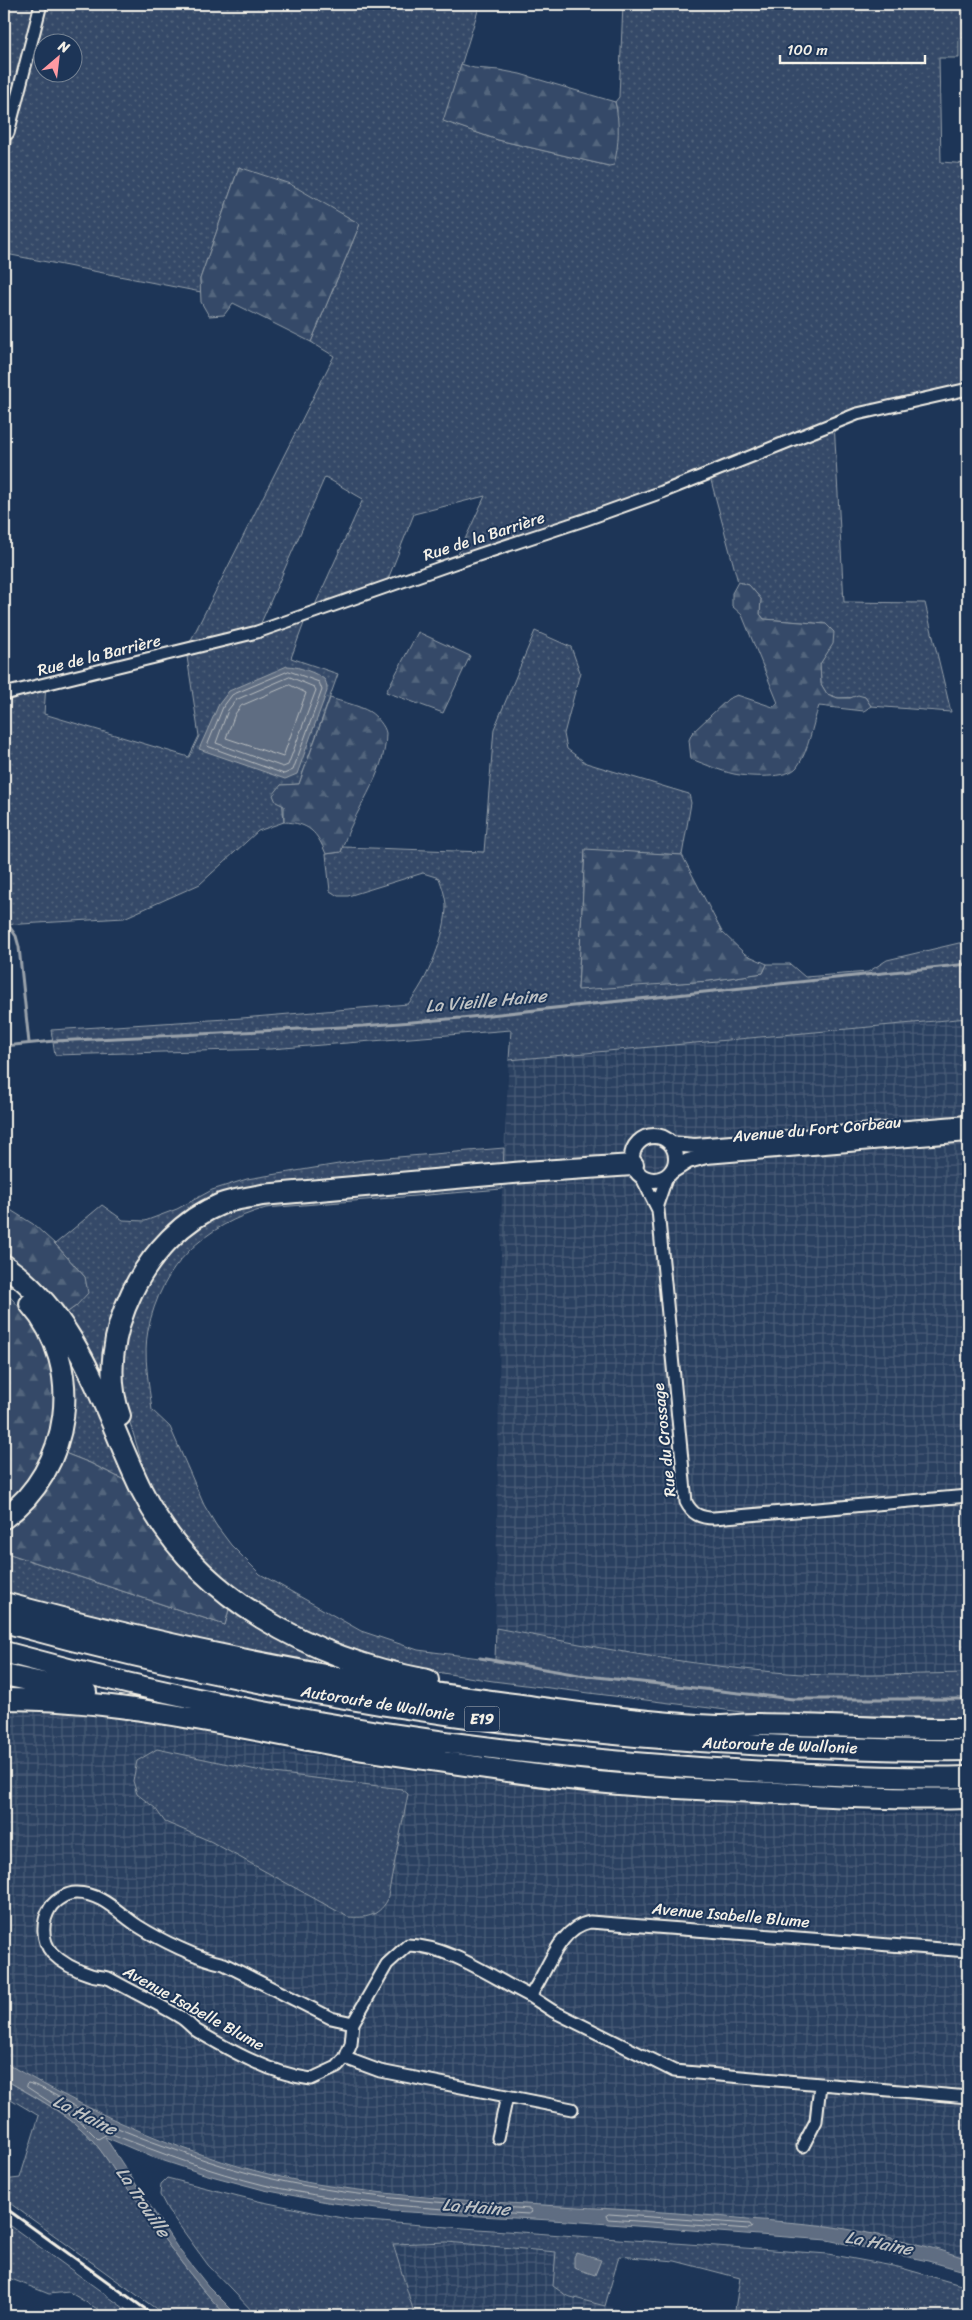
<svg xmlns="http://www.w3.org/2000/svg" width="972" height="2320" font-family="Sriracha,sans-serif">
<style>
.industrial{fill:url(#industrial-grid)}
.grass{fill:url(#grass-dots);stroke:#949ea8;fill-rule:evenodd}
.forest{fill:url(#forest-firs);stroke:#949ea8}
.water{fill:#5e6d82;stroke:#9aa2ab}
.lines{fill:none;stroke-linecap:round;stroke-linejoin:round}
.shore{stroke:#b8bcbf;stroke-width:1}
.stream{stroke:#9aa2ab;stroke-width:3}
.minor-casing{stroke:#f4f1e8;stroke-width:15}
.tertiary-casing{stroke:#f4f1e8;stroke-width:18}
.motorway-casing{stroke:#f4f1e8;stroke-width:24}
.minor{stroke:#1d3557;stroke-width:11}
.tertiary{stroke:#1d3557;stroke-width:14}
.motorway{stroke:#1d3557;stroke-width:20}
.rail{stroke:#f4f1e8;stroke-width:3}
.labels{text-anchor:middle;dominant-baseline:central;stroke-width:4;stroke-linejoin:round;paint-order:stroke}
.shield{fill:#1d3557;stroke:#b4b9bc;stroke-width:1}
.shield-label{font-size:15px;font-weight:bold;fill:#f4f1e8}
.street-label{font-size:16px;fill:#f4f1e8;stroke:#1d3557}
.water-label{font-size:18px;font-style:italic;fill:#c0c3c4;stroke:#1d3557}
</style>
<defs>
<pattern id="industrial-grid" width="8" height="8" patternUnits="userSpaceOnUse" patternTransform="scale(1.25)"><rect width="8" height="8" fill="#2a4060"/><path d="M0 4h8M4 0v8" fill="none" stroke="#4a5c77"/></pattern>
<pattern id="grass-dots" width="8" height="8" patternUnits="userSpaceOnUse" patternTransform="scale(1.25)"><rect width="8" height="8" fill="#354a67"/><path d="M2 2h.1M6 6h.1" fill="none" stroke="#53657d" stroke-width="1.8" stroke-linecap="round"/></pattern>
<pattern id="forest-firs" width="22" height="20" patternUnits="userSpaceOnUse" patternTransform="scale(1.25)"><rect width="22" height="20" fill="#354a67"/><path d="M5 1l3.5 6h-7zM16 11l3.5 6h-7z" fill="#53657d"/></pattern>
</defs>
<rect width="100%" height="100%" fill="#1d3557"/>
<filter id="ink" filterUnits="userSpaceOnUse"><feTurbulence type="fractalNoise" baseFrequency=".02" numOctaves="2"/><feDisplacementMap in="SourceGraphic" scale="10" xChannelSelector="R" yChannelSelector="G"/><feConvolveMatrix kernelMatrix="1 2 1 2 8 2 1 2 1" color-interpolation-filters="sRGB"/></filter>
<g filter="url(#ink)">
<path class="industrial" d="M968,1018V1718L750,1713L495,1660L502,1189L509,1060Z
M4,1708H47L146,1720L286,1751L418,1772L538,1786L644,1797L790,1805L875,1813H968V2259L930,2247L828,2226L697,2214L568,2207L392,2193L327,2186L268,2174L210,2157L166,2140L102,2115L26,2075L4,2062Z
M447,2242L556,2252L553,2286L567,2296L645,2316H415L393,2243Z"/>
<path class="grass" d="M4,4H480L444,121L498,140L609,166L617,110L615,102L619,97L623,4H968V37L959,38V58H939L941,162L968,164V389L834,422L844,602L925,603L951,712L871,706L865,697L838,698L827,694L821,684L820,664L826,654V624L764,619L760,614L761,599L749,585L738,582L709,473L454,563L485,496L414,514L384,589L316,612V603L363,499L325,477L257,632L307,615L291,658L338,674L299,784L281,785L284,822L258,831L200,884L124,918L4,925V694L46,684L44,714L189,757L199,736L186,650L334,356L311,342L360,224L239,167L200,279L201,292L6,254L4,250ZM42,42H72V72H42Z
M535,631L571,647L580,672L564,734L567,749L586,763L689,794L691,803L682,855L585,850L578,989L709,981L763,973L767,964H790L805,977L868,972L887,960L959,943H968V1018L509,1060L511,1030L271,1049L55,1055L51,1030L242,1018L408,1004C427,982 447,933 446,904C445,895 442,886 439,878L423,873L348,896H338L330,891L326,854L341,852L343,847L484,852L494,729Z
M504,1148L503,1170L246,1192L148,1257L106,1383L65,1314L76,1306L85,1277L55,1244L102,1205L123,1220L145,1221L177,1209L212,1190L247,1179L363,1160Z
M503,1180L502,1189L266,1208C204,1225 161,1266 148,1330C143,1356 149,1385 152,1410L170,1427L204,1505L216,1525L231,1545L260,1574L361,1631L418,1650L495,1660L496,1628C588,1646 681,1664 774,1672C838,1678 904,1674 968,1673V1718L750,1713L493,1681L430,1671L380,1658L305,1631L244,1598L196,1554L162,1507L146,1476L124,1403L121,1363L130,1319L151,1274L185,1236L211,1216L238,1207Z
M56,1322L136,1486L90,1463L62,1452Z
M4,1552L225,1625L230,1605L416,1684C278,1657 140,1630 4,1594Z
M157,1749L266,1772L402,1789L408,1794L387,1901C377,1917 366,1918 348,1917L210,1841L165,1822L155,1808L137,1794L133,1781L137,1761Z
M4,2079C29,2094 57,2108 80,2128C98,2143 109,2163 122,2182C125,2187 131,2191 134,2196C165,2240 189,2277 227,2316H166L4,2199V2180L20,2178L39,2116L4,2095Z
M167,2178L258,2201L352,2220L828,2254L898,2267L968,2287V2316H734L740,2278L675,2261L619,2256L605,2306L567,2296L553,2286L556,2252L447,2242L393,2244L415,2316H257L208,2265L168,2210L160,2195L161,2184Z
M4,2221L135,2316H109L69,2292L49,2294L4,2276Z"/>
<path class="forest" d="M461,64L474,68L499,70L520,74L615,102C620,123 619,144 614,165L609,166L498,140L443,121Z
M239,167L290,184L360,224L311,342L233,303L224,315L209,316L201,302L200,279Z
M738,582L749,585L761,599L760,614L764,619L826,624L834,632L833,644L820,664L821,684L827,694L838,698H850L858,695L865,697L871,706L864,711L819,706C812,725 809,751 797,767C788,779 748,777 734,774C720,771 705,764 691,759L689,740L692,733L728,699L737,695L773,707L778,703L742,615L732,606V593Z
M418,632L470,656L443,713L386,692Z
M330,698C342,702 358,705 370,712C376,716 385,726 386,733C386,776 352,812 341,852L326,854C317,832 309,823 284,822V806L276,802L273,795L281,785L299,784Z
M585,849L682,855L722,932L745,954L767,964L763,973L709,981L578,990Z
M4,1206L33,1224L55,1244L85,1277L88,1293L76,1306L65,1314L31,1274L4,1254Z
M4,1290C17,1305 33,1320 42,1338C61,1378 58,1424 38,1462C30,1478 19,1498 4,1508Z
M62,1452L90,1463L136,1486L230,1605L225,1625L4,1552V1528L18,1518Z"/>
<path class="water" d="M287,666C297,666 317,673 324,679C327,683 327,687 327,691L297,774L285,779L199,749L219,704L229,691Z
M4,2062C103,2120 214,2169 329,2186C467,2206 608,2205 748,2219C774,2221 801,2223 827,2226C875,2233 923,2244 968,2259V2272L928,2261L827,2240L568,2221L391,2211L327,2202L264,2190L204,2174L152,2157L105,2137L177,2247L208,2286L238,2316H227C190,2278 164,2239 134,2196C131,2191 125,2187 122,2182C109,2163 98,2143 80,2128C57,2108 30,2094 4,2079Z
M576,2253L601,2260L595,2275L574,2268V2257Z"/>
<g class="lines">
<path class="shore" d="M289,671L319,682L322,690L293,770L284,774L207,746L223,707L232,695Z
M290,677L314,687L316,690L288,765L283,767L216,743L228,710L236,700Z
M290,685L306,693L283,757L226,738L235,714L241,706Z
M28,2083C44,2086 80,2111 98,2119C133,2136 172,2149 208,2161C312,2196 421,2201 530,2209L532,2212L529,2214C440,2209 352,2205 264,2185C211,2172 160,2153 109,2133L98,2139L83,2124L27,2087Z
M609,2214L750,2224L752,2227L749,2229L608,2219L606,2216Z"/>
<path class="stream" d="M4,169L12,135
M4,919L16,936L19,947L29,1043
M4,1046L54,1041L363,1026L461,1018L968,964
M480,1658L579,1675L793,1699H968"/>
<g class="minor-casing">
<path id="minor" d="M8,133L41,4
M4,694L257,632L454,563L584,520L662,492L857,414L968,389
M641,1176L658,1210L686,1502C692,1514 700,1518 714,1518L968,1496
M657,1205L667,1176
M530,1996L553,2011L674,2071L968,2097
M353,2023L331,2018L224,1964C199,1959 160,1940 138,1926C118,1913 102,1893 76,1893C67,1893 55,1900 50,1908C42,1921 41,1940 52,1953C62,1963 78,1971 91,1975C97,1977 104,1976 110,1979C133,1992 157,2003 180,2017C186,2020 191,2027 197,2031C231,2051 272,2074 311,2079L337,2067L345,2058L351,2044L353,2023L387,1964L408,1945C450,1946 493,1978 530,1996C548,1971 558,1928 590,1922L968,1951
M345,2058L380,2071L572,2109
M498,2138L507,2096
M803,2146L816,2121L820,2085"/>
</g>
<g class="tertiary-casing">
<path id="tertiary" d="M632 1158a22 22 0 1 1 44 0a22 22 0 1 1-44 0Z
M671,1144L695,1146L968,1123
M672,1171L688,1161L706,1156L968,1134"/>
</g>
<g class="motorway-casing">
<path id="motorway" d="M4,1265C83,1321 102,1409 142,1491C196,1599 313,1659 428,1680
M120,1416C92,1339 146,1234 221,1204C233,1199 248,1198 262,1195L525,1172L633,1165
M4,1518C71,1470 86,1367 30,1304
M4,1603C171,1648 342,1682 513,1704C581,1713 650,1723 718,1726C731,1726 744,1724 757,1724C828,1725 898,1730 968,1729
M4,1622C259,1692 522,1734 787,1746C847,1748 908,1751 968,1750
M4,1652C252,1720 510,1759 767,1772C834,1775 901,1779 968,1777
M4,1675L86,1692
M4,1699C128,1699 249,1731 370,1751C436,1761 502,1771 569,1779C638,1787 708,1790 778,1793C841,1797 905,1800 968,1798"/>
</g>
<use href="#minor" class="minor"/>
<use href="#tertiary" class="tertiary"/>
<use href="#motorway" class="motorway"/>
<path class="rail" d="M4,2207L155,2316"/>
</g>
</g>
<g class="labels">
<rect class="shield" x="464.5" y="1706.5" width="35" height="25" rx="4"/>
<g class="shield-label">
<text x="482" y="1719">E19</text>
</g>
<g class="street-label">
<text transform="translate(484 536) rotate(-18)">Rue de la Barrière</text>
<text transform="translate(99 655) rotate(-14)">Rue de la Barrière</text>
<text transform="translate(817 1129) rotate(-5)">Avenue du Fort Corbeau</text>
<text transform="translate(664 1440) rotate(-96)">Rue du Crossage</text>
<text transform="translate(378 1703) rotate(9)">Autoroute de Wallonie</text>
<text transform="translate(780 1745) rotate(2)">Autoroute de Wallonie</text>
<text transform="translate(731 1915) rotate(5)">Avenue Isabelle Blume</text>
<text transform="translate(194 2008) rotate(29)">Avenue Isabelle Blume</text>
</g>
<g class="water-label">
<text transform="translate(486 1001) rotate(-5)">La Vieille Haine</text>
<text transform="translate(85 2115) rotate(27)">La Haine</text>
<text transform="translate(143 2202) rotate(56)">La Trouille</text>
<text transform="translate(476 2207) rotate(4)">La Haine</text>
<text transform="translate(879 2243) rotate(11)">La Haine</text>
</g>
</g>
<rect width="972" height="2320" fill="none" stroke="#1d3557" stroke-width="20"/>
<rect x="10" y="10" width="952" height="2300" fill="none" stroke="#f4f1e8" stroke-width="2" filter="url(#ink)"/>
<g transform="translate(58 58) rotate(28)"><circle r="24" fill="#1d3557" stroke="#738091"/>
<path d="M0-4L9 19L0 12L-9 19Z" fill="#ff9aa2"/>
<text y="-8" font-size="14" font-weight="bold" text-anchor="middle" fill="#f4f1e8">N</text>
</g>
<path d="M780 55v8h145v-8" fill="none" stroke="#f4f1e8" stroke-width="2.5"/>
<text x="787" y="55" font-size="15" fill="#f4f1e8" stroke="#1d3557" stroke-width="4" paint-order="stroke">100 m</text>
</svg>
